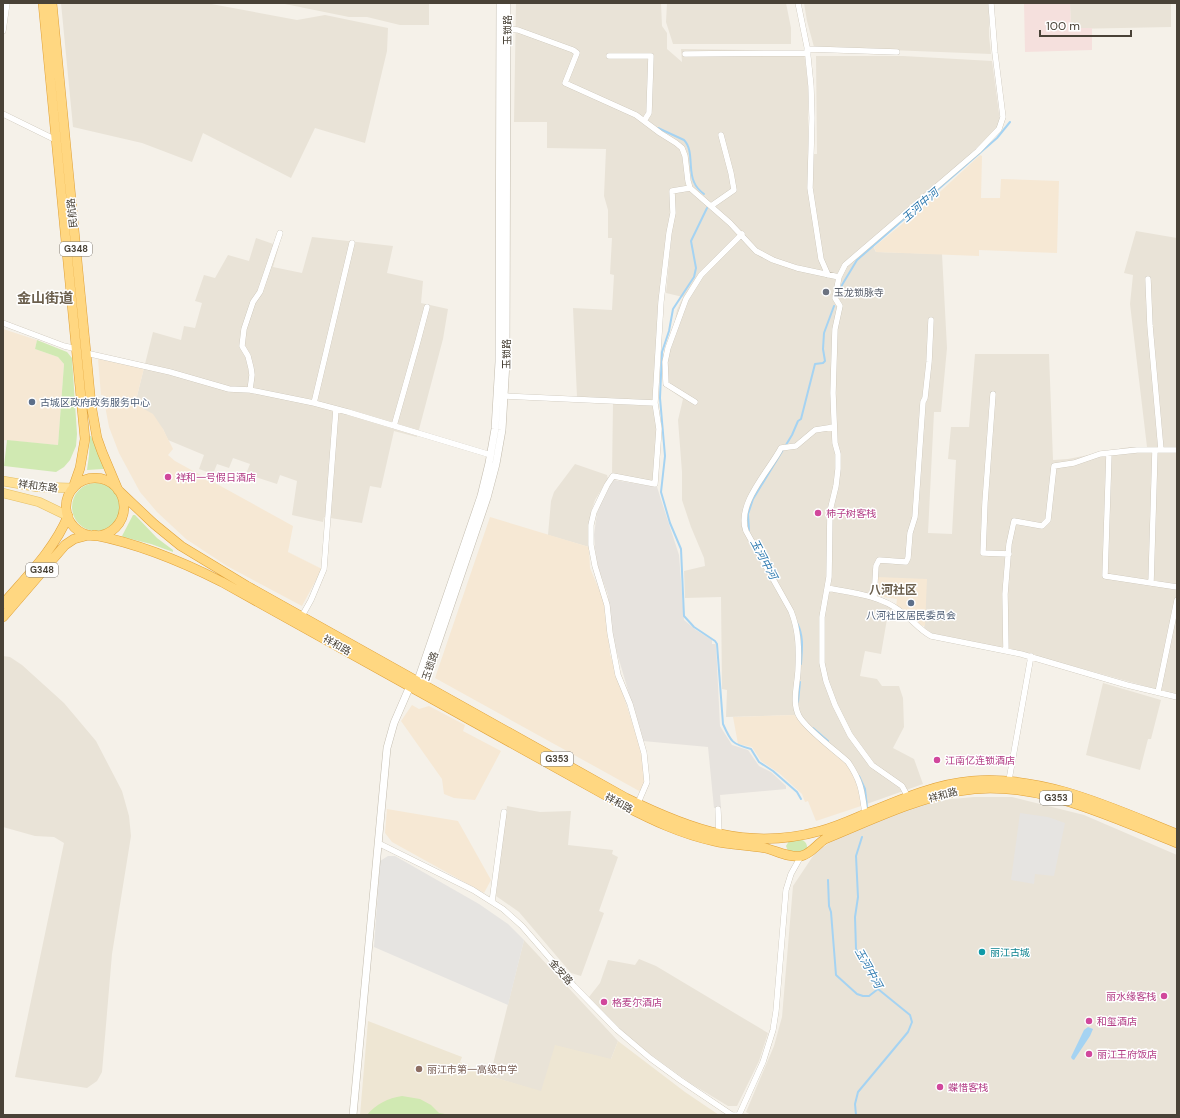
<svg xmlns="http://www.w3.org/2000/svg" width="1180" height="1118" font-family="'DM Sans','Noto Sans SC',sans-serif">
<style>
.residential{fill:#e9e3d7}
.commercial{fill:#f6e8d4}
.industrial{fill:#e7e3de}
.education{fill:#eee6d3}
.medical{fill:#f5e0dd}
.green{fill:#d0e9b2}
.parking{fill:#e6e4e1}
.water{fill:#a5d3f2}
.lines{fill:none;stroke-linecap:round;stroke-linejoin:round}
.stream{stroke:#a5d3f2;stroke-width:2}
.minor-casing{stroke:#c3bcae;stroke-width:6}
.tertiary-casing{stroke:#c3bcae;stroke-width:8}
.primary-casing{stroke:#e5bf66;stroke-width:10}
.trunk-casing{stroke:#e0a138;stroke-width:10}
.minor{stroke:#fff;stroke-width:5.5}
.tertiary{stroke:#fff;stroke-width:7}
.primary{stroke:#ffe198;stroke-width:9}
.trunk{stroke:#ffd781;stroke-width:9}
.worship-dot{fill:#6b7280;stroke:#fff;stroke-width:1.5}
.service-dot{fill:#5c6f8a;stroke:#fff;stroke-width:1.5}
.hotel-dot{fill:#d1479c;stroke:#fff;stroke-width:1.5}
.culture-dot{fill:#0f9aa8;stroke:#fff;stroke-width:1.5}
.education-dot{fill:#8d6e63;stroke:#fff;stroke-width:1.5}
.labels{text-anchor:middle;dominant-baseline:central;stroke-width:3;stroke-linejoin:round;paint-order:stroke}
.shield{fill:#fff;stroke:#807b73;stroke-width:1}
.shield-label{font-size:9px;font-weight:bold;fill:#494237}
.street-label{font-size:10px;fill:#494237;stroke:#fff}
.worship-label{font-size:10px;fill:#5b616d;stroke:#fff;text-anchor:start}
.service-label{font-size:10px;fill:#4e5e75;stroke:#fff;text-anchor:start}
.hotel-label{font-size:10px;fill:#b23c85;stroke:#fff;text-anchor:start}
.culture-label{font-size:10px;fill:#0d838f;stroke:#fff;text-anchor:start}
.education-label{font-size:10px;fill:#785e54;stroke:#fff;text-anchor:start}
.water-label{font-size:11px;font-style:italic;fill:#2d79af;stroke:#fff}
.quarter-label{font-size:12px;font-weight:bold;fill:#6c604e;stroke:#fff}
.district-label{font-size:14px;font-weight:bold;fill:#6c604e;stroke:#fff}
</style>
<rect width="100%" height="100%" fill="#f5f1e9"/>
<path class="residential" d="M61,3H206L297,20L325,15L388,28L387,51L365,143L315,128L291,178L203,133L192,162L142,143L73,127Z
M280,3H429V25H400L367,17H349Z
M516,3H661L662,26L667,33V49L682,62L681,49L804,51L808,85V154H817L816,56H903L992,61L1000,121L997,129L952,171L870,240L876,252L942,254L947,348L941,412H934L928,533L952,534L956,460L948,459L951,427H969L975,354H1049L1053,460L1068,459L1129,447H1147L1130,304L1133,275L1124,273L1136,231L1177,238V695L1026,653L975,642L928,634L924,631L926,580L876,596L826,587L823,624L828,591L882,601L893,608L887,619L881,654L865,651L860,676L877,679L882,686H899L903,698L904,727L893,748L914,759L923,784L861,806L824,744L794,715L726,717L727,690L722,689L721,597L685,598L684,571L705,566L704,558L691,527L682,500V472L678,420L683,399L663,385V356L673,330L677,310L683,297L666,293L671,241H666L653,401L577,397L573,308L612,310L614,275L610,274L612,238H608V210L604,196L606,149L547,148V122H514Z
M667,3H786L791,28V44H673L666,22Z
M804,3H989V36L991,54L814,47L807,21Z
M1070,3H1171V27L1071,29Z
M312,237L393,246L387,273L423,281L421,303L448,309L443,339L417,437L394,431L381,488L370,486L362,523L324,517L323,522L292,515L297,481L280,475L277,484L246,474L250,464L233,458L229,468L217,464L213,474L199,469L204,455L168,440L163,429L135,404L153,332L181,340L184,326L195,328L202,303L195,301L204,275L215,278L228,255L249,261L256,238L279,246L273,267L302,273Z
M613,404L654,406L658,428L653,481L612,474Z
M575,464L607,475L608,479L595,500L591,512L589,547L548,535L551,501L554,492Z
M3,656L10,657L22,665L64,703L96,741L122,791L129,816L131,836L112,954L102,1072L97,1081L87,1088L15,1077L64,843L54,837L35,836L3,827Z
M1103,683L1161,700L1151,739H1148L1140,770L1086,755Z
M974,797H1012L1084,815L1177,855V1115H751L746,1112L774,1046L782,1017L793,886L815,853L836,838L931,801Z
M507,806L540,812L571,811L568,845L613,850L612,854L618,857L599,911L604,913L581,976L571,973L519,912L496,896Z
M524,940L618,1041L611,1059L541,1092L490,1076Z
M639,959L656,966L768,1033L759,1061L737,1106H728L690,1083L632,1041L589,997L600,983L608,960L635,965Z"/>
<path class="commercial" d="M980,155L982,156L981,198H1000L1001,179L1059,181L1057,253L979,250V256L876,252L874,247L930,201Z
M3,329L37,340L35,349L58,357L64,364L58,445L3,440Z
M98,359L144,368L135,404L153,414L163,429L173,449L168,455L175,461L293,526L288,552L322,569L302,606L227,566L186,539L157,512L140,492L119,453L109,427L103,395H101Z
M490,517L589,547L590,568L606,606L610,654L641,750L646,780L641,792L435,678Z
M877,577L927,579L925,626L917,625L896,607L897,599L876,596Z
M412,705L419,709L429,706L465,725L463,731L501,751L475,800L454,798L444,794L442,779L401,721Z
M794,715L824,744L845,761L853,774L860,788L861,806L816,821L808,801L805,802L802,794L779,773L761,761L752,747L738,744L733,717Z
M387,809L458,821L491,880L484,893L392,842L385,833Z"/>
<path class="industrial" d="M614,480L657,487L679,555L684,620L696,630L712,640V644H716L720,726L732,745L748,750L759,766L771,772L786,786V789L720,795L721,807L714,808L708,747L643,741L612,636L608,595L596,561L594,535L597,513L605,493Z"/>
<path class="education" d="M368,1021L462,1057L460,1062L490,1076L541,1091L555,1045L611,1059L618,1041L685,1092L719,1115H360Z"/>
<path class="medical" d="M1024,3H1070L1071,28H1092V50L1025,52Z"/>
<path class="green" d="M37,340L67,352L72,358L77,434L76,446L70,460L64,467L56,472L4,466L7,440L58,445L64,364L58,357L35,349Z
M90,436H91L105,468L103,469L87,470L89,455Z
M72 507a24 24 0 1 1 48 0a24 24 0 1 1-48 0Z
M133,515H135L157,538L173,550V552L151,544L123,537L122,536Z
M800,839C806,841 808,845 807,851L801,853L788,851L786,846L789,841Z
M402,1096L420,1099L431,1105L439,1113L451,1115H367C376,1104 388,1098 402,1096Z"/>
<path class="parking" d="M1020,813L1048,817L1065,823L1054,876L1035,874L1034,884L1011,880Z
M388,856H395L479,904L508,924L524,940L508,1005L374,947L380,861Z"/>
<path class="water" d="M1088,1027L1093,1029L1090,1036L1074,1060L1072,1059L1071,1057L1084,1030Z"/>
<g class="lines">
<path class="stream" d="M658,128L684,140C694,150 688,170 694,182C696,187 700,191 704,194
M707,208L691,241L696,268L694,277L673,309L669,331L662,352L660,398L665,456L661,492L670,523L681,549L684,616L694,627L715,641L717,644L723,724C731,742 732,744 751,749L759,762L773,771L797,792L801,799
M839,295L842,285L857,260L997,138L1010,122
M749,530L748,514L753,499L792,435L798,421L801,419L815,364L823,363L825,361L823,349L824,333L834,306
M797,623C804,636 802,650 801,664
M798,702L800,682
M813,728L828,741
M859,776L865,789L867,807
M828,880L829,906L831,912L836,975L857,994L863,996H869L878,989
M856,1115L855,1104L858,1092L908,1032L912,1022L910,1015L878,989L856,949L855,917L858,897L856,856L862,837"/>
<g class="minor-casing">
<path id="minor" d="M798,3L807,47L811,86L812,118L810,188L821,259L828,275
M507,29L518,30L573,50L577,53L565,83L636,115L660,133L676,143L682,148L685,156L688,181L690,188L730,223L756,251L773,260L797,268L839,277
M3,31L7,3
M807,49L897,52
M685,54L808,53
M609,56H651L649,113L644,121
M3,114L56,140
M711,206L734,190L731,173L721,135
M1148,279L1150,326L1161,450
M3,323L64,346L77,349
M86,353L170,372L229,389L250,390L314,403L348,412L491,455
M250,390L252,375L251,368L248,356L242,346L244,329L253,302L260,292L280,233
M993,394L985,502L983,553L1009,554
M505,396L655,403
M695,402L666,384L665,362L668,348L686,299L701,275L742,234
M314,403L352,243
M394,426L418,341L427,307
M834,427L815,430L796,446L781,448C769,471 736,504 746,531L791,611C799,631 799,650 798,671C797,686 792,703 799,716C806,729 836,751 848,762C861,781 862,791 865,814
M1109,453L1105,576L1177,587
M1151,583L1155,450
M827,588C852,593 879,595 900,611C911,618 919,630 931,636L1021,654L1127,685L1177,697
M874,598L876,566L879,560L906,562L908,558L910,533L915,517L923,402L925,398L929,362L931,320
M302,616L311,600L324,569L336,409
M1006,651L1005,594L1009,544L1014,521L1042,526L1048,520L1054,466L1074,463L1100,454L1137,450H1177
M1158,692L1177,600
M1009,780L1031,656
M908,797L902,786L872,765L850,735L835,705L826,681L822,663V617L829,577L830,511L836,486L838,469V454L835,443L833,393L835,329L840,306L835,298L839,277L845,265L978,151L999,129L1003,117L995,53L991,3
M638,803L647,782L644,753L630,704L618,675L610,633L607,605L595,566L591,545V525L594,512L607,485L613,476L655,484L659,429L655,403L661,302L669,233L673,213L672,191L690,188
M718,809L719,834
M378,843L473,890L503,909L522,926L574,986L617,1030L650,1058L680,1080L732,1115H735
M492,902L504,812
M736,1115H739L763,1062L773,1030L776,1011L786,890L791,874L801,856"/>
</g>
<g class="tertiary-casing">
<path id="tertiary" d="M416,686L481,496L489,463L495,429L499,362L500,3
M422,690L487,498L496,464L502,430L506,362L507,3
M353,1115L387,748L394,723L410,686"/>
</g>
<g class="primary-casing">
<path id="primary" d="M3,481L38,487L73,488
M3,493L39,502L68,516"/>
</g>
<g class="trunk-casing">
<path id="trunk" d="M43,3L85,439L80,468L73,488
M52,3L91,404L97,438L102,452L118,490L154,524L181,546L247,586L626,798C691,830 748,851 820,831C836,827 851,820 865,814C899,800 935,784 972,781C1044,775 1112,808 1177,834
M66 507a29 29 0 1 1 58 0a29 29 0 1 1-58 0Z
M94,535C140,544 181,561 222,582L623,805C652,820 681,834 714,841C731,845 748,845 765,848C777,851 789,858 801,856C811,854 817,844 825,839C867,822 914,799 959,791C1032,777 1110,817 1177,843
M3,604C26,577 54,550 68,516
M3,617L65,545L74,539L89,535"/>
</g>
<use href="#minor" class="minor"/>
<use href="#tertiary" class="tertiary"/>
<use href="#primary" class="primary"/>
<use href="#trunk" class="trunk"/>
</g>
<circle class="worship-dot" cx="826" cy="292" r="4"/>
<g class="service-dot">
<circle cx="32" cy="402" r="4"/>
<circle cx="911" cy="603" r="4"/>
</g>
<g class="hotel-dot">
<circle cx="168" cy="477" r="4"/>
<circle cx="818" cy="513" r="4"/>
<circle cx="937" cy="760" r="4"/>
<circle cx="1164" cy="996" r="4"/>
<circle cx="604" cy="1002" r="4"/>
<circle cx="1089" cy="1021" r="4"/>
<circle cx="1089" cy="1054" r="4"/>
<circle cx="940" cy="1087" r="4"/>
</g>
<circle class="culture-dot" cx="982" cy="952" r="4"/>
<circle class="education-dot" cx="419" cy="1069" r="4"/>
<g class="labels">
<g class="shield">
<rect x="60" y="242" width="32" height="14" rx="3"/>
<rect x="26" y="563" width="32" height="14" rx="3"/>
<rect x="541" y="752" width="32" height="14" rx="3"/>
<rect x="1040" y="791" width="32" height="14" rx="3"/>
</g>
<g class="shield-label">
<text x="76" y="249">G348</text>
<text x="42" y="570">G348</text>
<text x="557" y="759">G353</text>
<text x="1056" y="798">G353</text>
</g>
<g class="street-label">
<text transform="translate(507 30) rotate(-90)">玉锁路</text>
<text transform="translate(72 213) rotate(-96)">民航路</text>
<text transform="translate(506 354) rotate(-90)">玉锁路</text>
<text transform="translate(38 486) rotate(7)">祥和东路</text>
<text transform="translate(337 645) rotate(29)">祥和路</text>
<text transform="translate(430 666) rotate(-71)">玉锁路</text>
<text transform="translate(943 795) rotate(-15)">祥和路</text>
<text transform="translate(619 803) rotate(28)">祥和路</text>
<text transform="translate(561 972) rotate(49)">金安路</text>
</g>
<g class="worship-label">
<text x="834" y="292">玉龙锁脉寺</text>
</g>
<g class="service-label">
<text x="40" y="402">古城区政府政务服务中心</text>
<text x="911" y="615" text-anchor="middle">八河社区居民委员会</text>
</g>
<g class="hotel-label">
<text x="176" y="477">祥和一号假日酒店</text>
<text x="826" y="513">柿子树客栈</text>
<text x="945" y="760">江南亿连锁酒店</text>
<text x="1156" y="996" text-anchor="end">丽水缘客栈</text>
<text x="612" y="1002">格麦尔酒店</text>
<text x="1097" y="1021">和玺酒店</text>
<text x="1097" y="1054">丽江王府饭店</text>
<text x="948" y="1087">蝶惜客栈</text>
</g>
<g class="culture-label">
<text x="990" y="952">丽江古城</text>
</g>
<g class="education-label">
<text x="427" y="1069">丽江市第一高级中学</text>
</g>
<g class="water-label">
<text transform="translate(920 205) rotate(-41)">玉河中河</text>
<text transform="translate(764 559) rotate(62)">玉河中河</text>
<text transform="translate(869 968) rotate(61)">玉河中河</text>
</g>
<g class="quarter-label">
<text x="893" y="590">八河社区</text>
</g>
<g class="district-label">
<text x="45" y="298">金山街道</text>
</g>
</g>
<rect width="1180" height="1118" fill="none" stroke="#494237" stroke-width="8"/>
<path d="M1040 30v6h91v-6" fill="none" stroke="#494237" stroke-width="2"/>
<text x="1046" y="30" font-size="12" fill="#494237" stroke="#ffffff" stroke-width="3" paint-order="stroke">100 m</text>
</svg>
